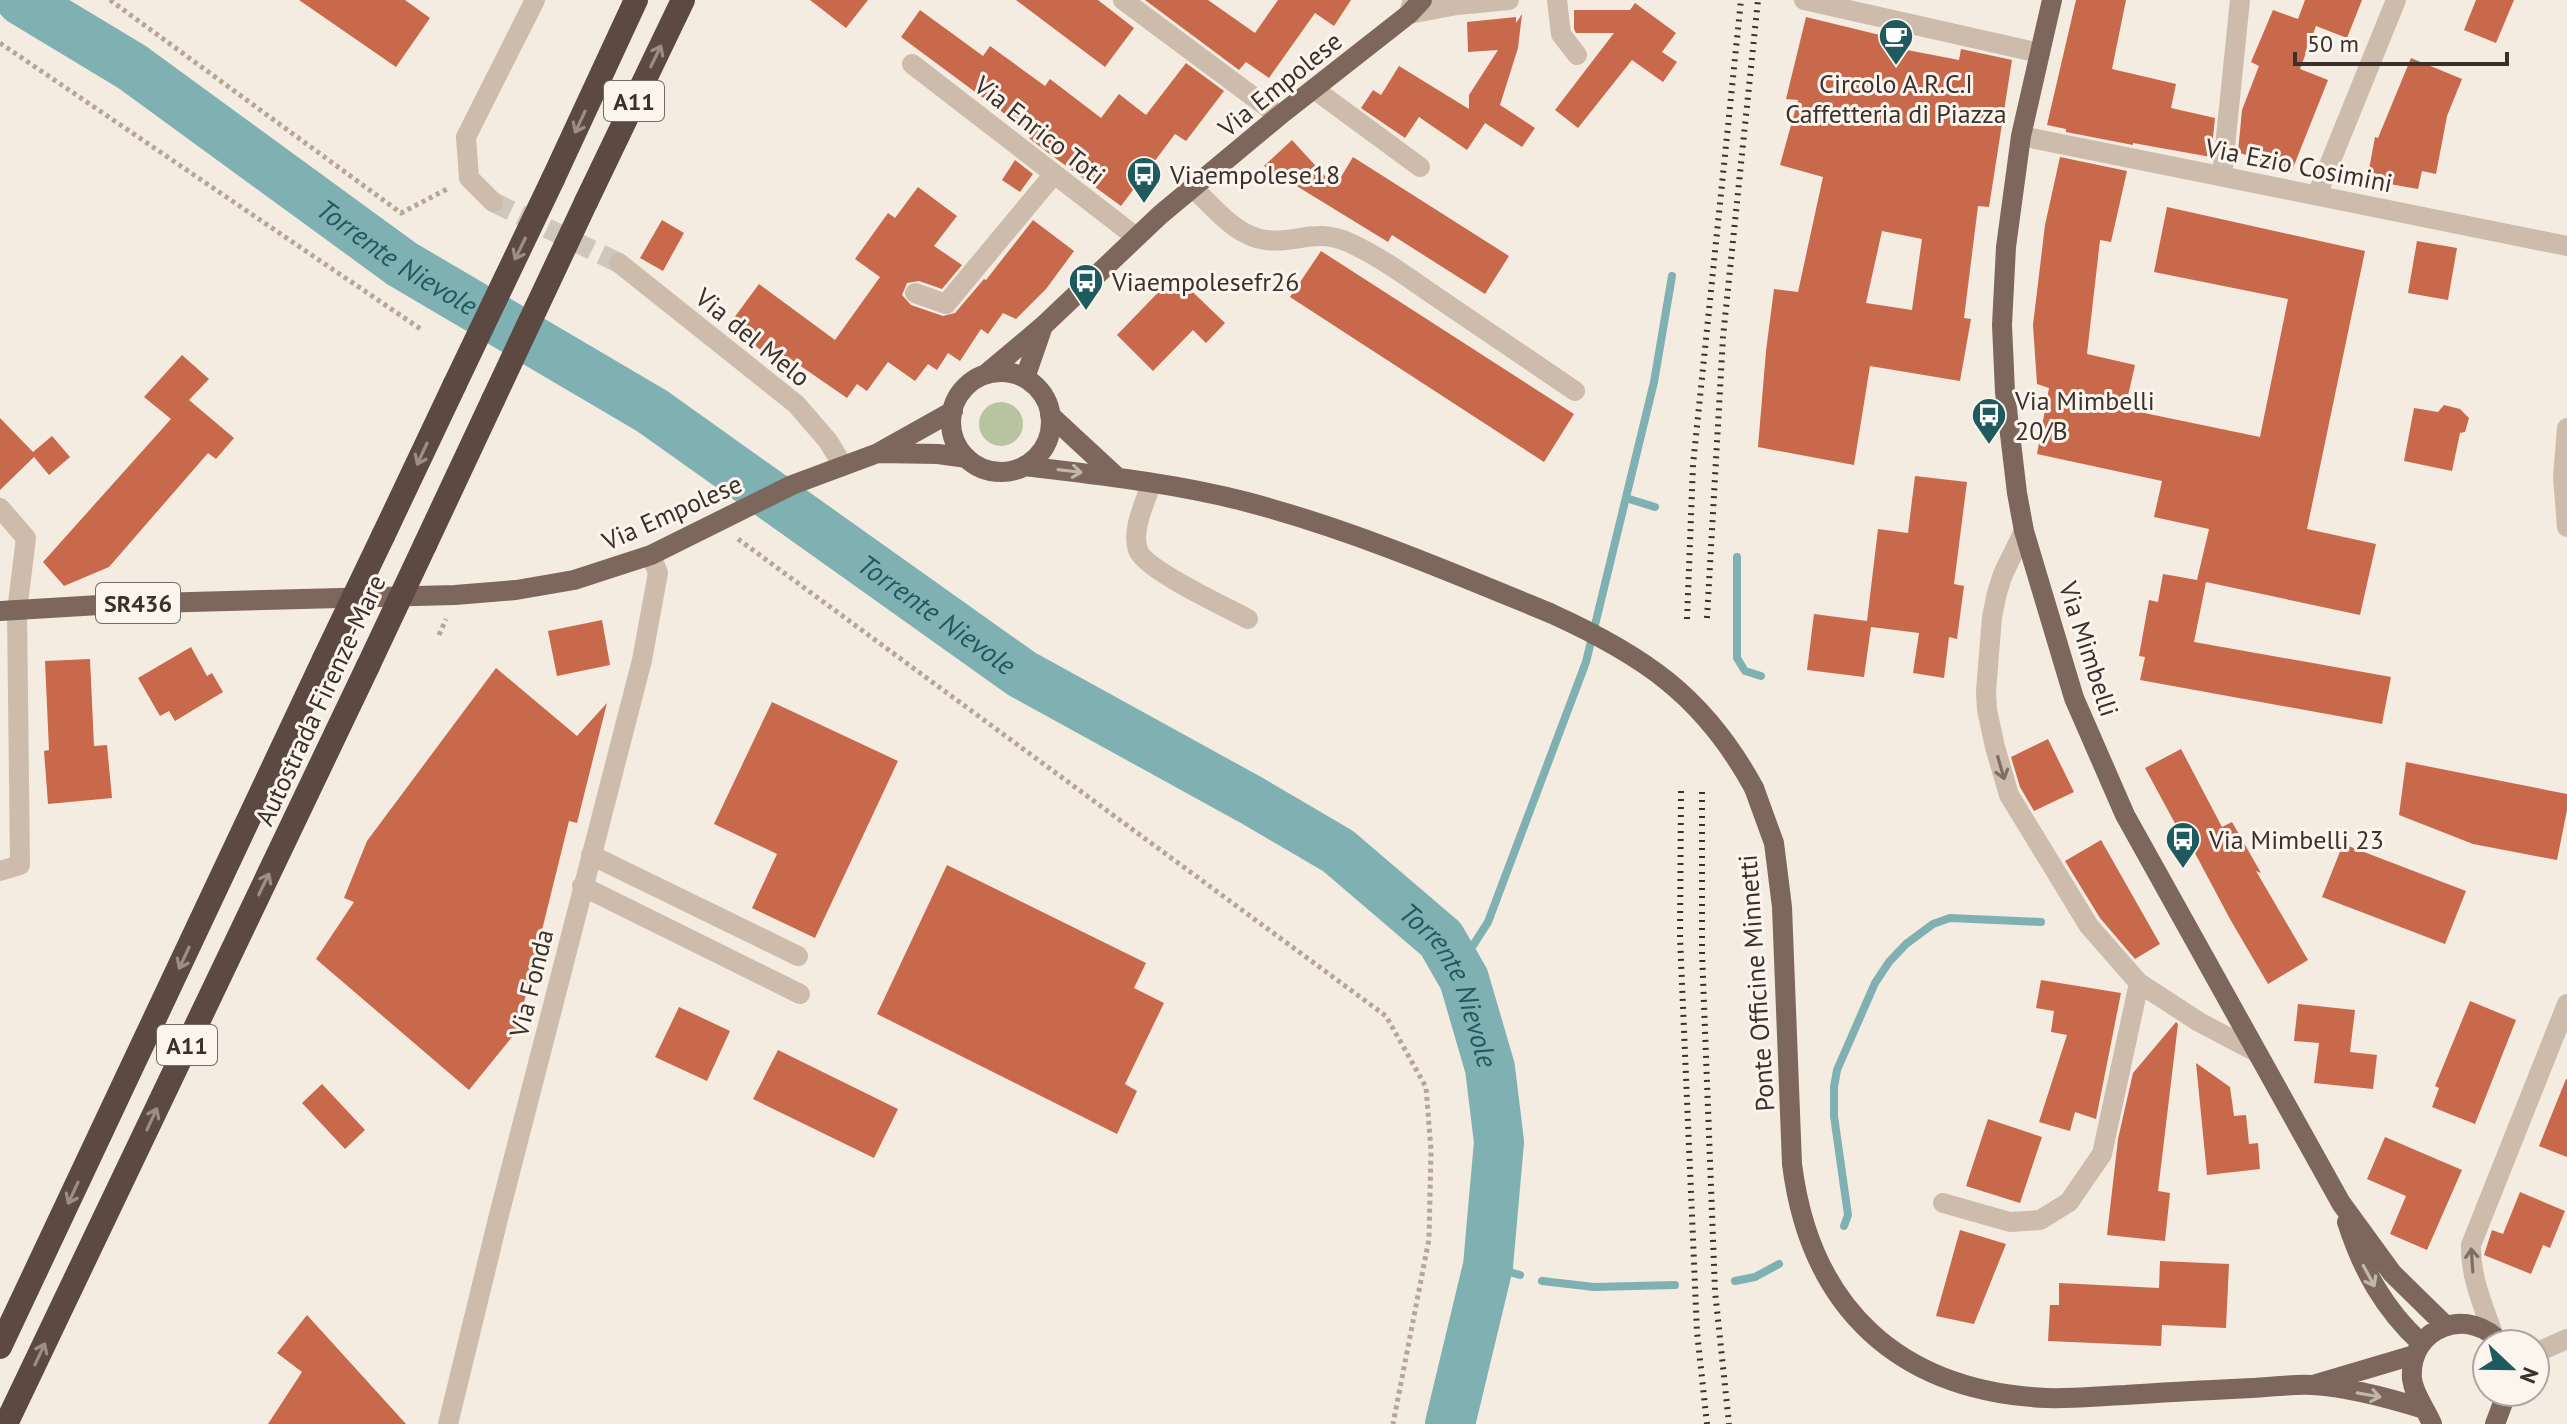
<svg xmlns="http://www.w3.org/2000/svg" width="2567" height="1424" font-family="'PT Sans',sans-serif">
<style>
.green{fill:#b8c4a0}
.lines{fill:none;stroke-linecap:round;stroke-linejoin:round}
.stream{stroke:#7fb0b2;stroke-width:8}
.river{stroke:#7fb0b2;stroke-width:50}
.building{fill:#c8694b;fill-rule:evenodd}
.minor-tunnel{stroke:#cfc6bd;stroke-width:20;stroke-dasharray:20 10;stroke-linecap:butt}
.path{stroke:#b9a596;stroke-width:5;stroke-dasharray:4 4;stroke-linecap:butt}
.minor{stroke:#cdbbac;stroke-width:20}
.major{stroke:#7d675c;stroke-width:20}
.highway{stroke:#5c4a42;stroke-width:24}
.rail{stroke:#3b302b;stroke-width:6;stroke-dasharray:2 6;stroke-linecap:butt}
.major-bridge{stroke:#7d675c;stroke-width:20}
.highway-bridge{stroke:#5c4a42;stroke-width:24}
.oneway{stroke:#9c8e87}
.oneway2{stroke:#c2b5ac}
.oneway3{stroke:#7d6f65}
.labels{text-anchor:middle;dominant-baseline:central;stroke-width:6;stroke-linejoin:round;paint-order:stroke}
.shield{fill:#fbf5ee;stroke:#756b66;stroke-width:2}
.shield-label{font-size:24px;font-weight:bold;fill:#3b302b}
.poi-label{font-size:26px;fill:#3b302b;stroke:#fbf5ee;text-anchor:start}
.street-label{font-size:26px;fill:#3b302b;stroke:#fbf5ee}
.water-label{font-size:28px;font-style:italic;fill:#1f5a5e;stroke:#fbf5ee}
</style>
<rect width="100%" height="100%" fill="#f4ebe1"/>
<path class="green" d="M979 424a22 22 0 1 1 44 0a22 22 0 1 1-44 0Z"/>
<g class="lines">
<path class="stream" d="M1626,498L1655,507
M1737,557V658L1745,671L1761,676
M1458,969L1488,922L1586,662L1654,382L1672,276
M1844,1226L1848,1215L1834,1116V1087L1837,1070L1875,983L1889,962L1906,944L1933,924L1950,918L2041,922
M1488,1266L1520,1275
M1542,1281L1594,1287L1675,1285
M1735,1281L1755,1277L1779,1264"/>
<path class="river" id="s1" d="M21,0L132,67L402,264L652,411L1022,674L1251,800L1338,851L1441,939L1464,979L1490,1068L1499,1142L1488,1266L1450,1424"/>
</g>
<path class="building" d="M299,0H405L430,18L396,67Z
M810,0H868L846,28Z
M1016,0H1098L1134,28L1105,67Z
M1145,0H1208L1255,33L1278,0H1351L1334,26L1315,13L1269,78L1246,62L1239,70Z
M2076,0H2126L2112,69L2176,84L2171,108L2215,118L2211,157L2133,143V145L2066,132V129L2047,125Z
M2305,0H2362L2347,38L2316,26L2300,69L2328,80L2291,173L2238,152L2242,110L2259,66L2251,62L2273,10L2298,19Z
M2476,0H2514L2496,43L2464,30Z
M1635,3L1676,33L1662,52L1677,62L1663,82L1632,60L1578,128L1555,110L1614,33H1576L1574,29V10H1630Z
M920,10L983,56L990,46L1045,86L1050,79L1101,118L1119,94L1146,115L1186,63L1224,91L1186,141L1175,134L1121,206L1047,152L1029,138L1031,136L1017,123L901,37Z
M1522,14L1518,48L1500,105L1535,128L1522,147L1485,123L1467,150L1419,117L1405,138L1361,108L1373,90L1381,95L1399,66L1469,109V95L1498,50L1468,52L1467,22L1516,17V23Z
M1806,17L1888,37L1886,46L1959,60L1961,49L2012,60L1989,207L1978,206L1964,318L1971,319L1960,381L1870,366L1854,465L1758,447L1766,351L1774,289L1798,292L1823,177L1780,165L1798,100L1786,99ZM1882,231L1922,239L1912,310L1866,303Z
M2411,58L2462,79L2447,116L2436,174L2422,171L2418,189L2367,180L2375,137L2378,138Z
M1292,140L1335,187L1353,157L1509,256L1485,294L1392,235L1388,242L1295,185L1293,181L1291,183L1264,166Z
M2060,157L2127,171L2111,242L2100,240L2087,354L2135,365L2125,409L2260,437L2288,299L2154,272L2167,207L2365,251L2307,529L2376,544L2360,615L2206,582L2194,642L2391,677L2382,724L2140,680L2145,657L2139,656L2149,600L2158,602L2163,574L2197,580L2209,529L2154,517L2162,481L2037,454L2049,388L2037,384L2033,325L2045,225Z
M1015,160L1033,174L1020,192L1002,180Z
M918,187L957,216L934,246L962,265L942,289L919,281L907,283L902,295L911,305L943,316L955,313L984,279L986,280L1033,220L1074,251L1046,289L1016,319L1003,313L988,334L981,329L960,361L948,353L937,370L928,364L915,381L888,362L867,391L857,384L847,398L789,358L783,366L728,326L759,284L835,340L880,277L855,259L888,213L895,218Z
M662,220L684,233L663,271L640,258Z
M2417,241L2457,248L2448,300L2408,293Z
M1321,251L1574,414L1544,462L1290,297Z
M1175,275L1225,323L1206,343L1193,330L1153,371L1117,335Z
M182,355L209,379L189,400L234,438L216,459L208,453L109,567L64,586L43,562L171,419L144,397Z
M2444,405L2460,409L2469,418L2465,432L2460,433L2452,471L2404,461L2414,408L2438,412Z
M0,418L33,452L52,436L70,457L49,475L34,457L0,490Z
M1915,476L1967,482L1954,584L1964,586L1957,639L1949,637L1944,678L1913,673L1919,633L1871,627L1864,677L1807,670L1814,614L1867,621L1878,529L1908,533Z
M602,620L610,665L557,676L548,631Z
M191,647L207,676L212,673L223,692L175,721L169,711L160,716L138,678Z
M90,659L94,746L107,745L112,798L48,804L44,751L49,750L45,661Z
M496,668L577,736L607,703L577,823L569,821L517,1031L469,1090L316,959L354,902L344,898L367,841Z
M772,702L898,761L815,938L752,908L777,854L714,824Z
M2048,739L2074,792L2034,811L2020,787L2011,757Z
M2181,749L2222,827L2232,822L2261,873L2256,871L2308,960L2268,984L2230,919L2180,825L2177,827L2145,768Z
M2406,762L2567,794V810L2557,860L2473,844L2399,815Z
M2101,840L2160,944L2135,959L2100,918L2065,861Z
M2343,844L2466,891L2445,944L2322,897Z
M947,865L1146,963L1134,988L1164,1003L1125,1084L1137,1091L1117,1134L877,1014Z
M2041,980L2121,993L2096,1119L2075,1112L2070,1131L2039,1122L2067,1035L2051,1032L2054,1011L2036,1008Z
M2470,1001L2516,1020L2475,1124L2432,1107L2439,1088L2435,1086Z
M2298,1004L2355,1010L2350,1052L2377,1055L2373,1089L2314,1083L2319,1043L2294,1041Z
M679,1007L730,1031L707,1081L655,1057Z
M2176,1022L2178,1024L2158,1191L2170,1193L2165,1241L2107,1235L2118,1139L2133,1073Z
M778,1050L898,1109L874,1158L753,1099Z
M2196,1063L2230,1087L2234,1116L2246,1115L2249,1144L2258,1143L2260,1169L2207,1175Z
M2566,1079H2567V1157L2539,1146Z
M322,1084L365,1130L345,1149L302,1103Z
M1988,1119L2042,1137L2020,1203L1966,1186Z
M2385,1137L2462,1170L2427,1250L2390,1234L2406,1196L2367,1179Z
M2520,1192L2565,1211L2550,1248L2543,1245L2531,1274L2484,1255L2492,1230L2503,1234Z
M1960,1230L2006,1244L1974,1324L1936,1316Z
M2160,1261L2229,1264L2226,1328L2162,1325L2161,1346L2048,1341L2050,1305H2059V1283L2159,1288Z
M307,1315L406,1424H268L302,1372L277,1353Z"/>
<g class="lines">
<path class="minor-tunnel" d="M493,202L619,263"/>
<path class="path" d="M110,0L401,213L449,188
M0,43L422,330
M738,539L1386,1016L1426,1087L1431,1150L1429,1239L1393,1424
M439,635L446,619"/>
<path class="minor" d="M1123,0L1279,116
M1557,0L1561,34L1577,55
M1804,0L2040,53
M1412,3L1409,14L1457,5L1509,0
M912,64L1136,237
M1314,89L1420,167
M2021,136L2567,246
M2222,176L2240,0
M1192,187C1213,206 1236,237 1266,240C1297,244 1315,227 1350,243C1381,257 1410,279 1438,298C1484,329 1530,360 1575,391
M2317,195L2396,0
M493,202L469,178L466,137L535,0
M619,263L796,404L828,441L842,464
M915,293L946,304L1054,174
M2567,428L2563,477L2567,527
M1151,484C1145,503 1131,530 1138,550C1145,570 1226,607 1248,619
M0,508L26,538L17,611L20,865L0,871
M2024,531L2003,574L1997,593L1992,617L1986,691L1987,710L1995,747L2009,795L2089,926L2139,983L2199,1022L2256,1052
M591,855L798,956
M582,886L800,994
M1943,1203L2010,1222L2040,1220L2069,1202L2102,1154L2139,983
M2493,1334C2483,1305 2470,1276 2471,1245L2567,1004
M2535,1353L2567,1339
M448,1424L499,1215L642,660L658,573L651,555"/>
<path class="major" d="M2052,0L2021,136L2006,247L2002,325L2005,392L2017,493L2024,531L2074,698L2125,815L2341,1203L2392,1273L2445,1325
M951 422a50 50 0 1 1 100 0a50 50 0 1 1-100 0Z
M986,374L1043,326L1160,215L1279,116L1409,14L1422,0
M1025,378L1043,326
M1050,415L1117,477
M878,453L938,454L967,458
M1024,466C1098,475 1174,483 1247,502C1350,529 1451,572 1550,613
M0,611L116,604L455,595L516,590L574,580L651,555L792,485L878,453L953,411
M1754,788L1774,843L1782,907L1792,1164C1810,1308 1899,1391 2046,1398C2072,1399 2098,1396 2125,1395C2167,1392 2209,1390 2252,1388C2271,1387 2292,1384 2312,1385C2349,1387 2389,1398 2424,1409
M2347,1222C2362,1269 2384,1309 2421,1343
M2316,1384L2414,1355
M2432,1424C2426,1409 2414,1395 2412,1379C2408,1326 2470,1305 2502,1344
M2495,1424L2507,1392"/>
<path class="highway" d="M553,179L636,0
M586,202L683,0
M383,536L455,384
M425,545L493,400
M0,1347L324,659
M6,1424L368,666"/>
<path class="rail" d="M1707,618L1723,337L1758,0
M1687,619L1693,465L1741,0
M1681,791L1680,937L1697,1332L1707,1424
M1702,792V952L1715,1291L1729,1424"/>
<path class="major-bridge" d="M1550,613C1643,655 1704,696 1754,788"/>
<path class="highway-bridge" d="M455,384L553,179
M493,400L586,202
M324,659L383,536
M368,666L425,545"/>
</g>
<defs><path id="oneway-shaft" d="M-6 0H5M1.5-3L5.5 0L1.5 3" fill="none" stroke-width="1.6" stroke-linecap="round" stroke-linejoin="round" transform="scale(2)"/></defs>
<g class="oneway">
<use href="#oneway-shaft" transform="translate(656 56) rotate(-64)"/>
<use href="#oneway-shaft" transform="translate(580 122) rotate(115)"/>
<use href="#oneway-shaft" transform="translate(520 249) rotate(116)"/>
<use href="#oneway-shaft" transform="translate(422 454) rotate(115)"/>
<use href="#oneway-shaft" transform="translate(264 884) rotate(-64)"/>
<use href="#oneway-shaft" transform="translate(184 958) rotate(115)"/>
<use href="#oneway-shaft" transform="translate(152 1119) rotate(-65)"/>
<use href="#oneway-shaft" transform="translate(73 1193) rotate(115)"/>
<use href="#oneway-shaft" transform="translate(40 1354) rotate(-65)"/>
</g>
<g class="oneway2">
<use href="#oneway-shaft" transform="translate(1070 471) rotate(7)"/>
<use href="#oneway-shaft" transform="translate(2369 1276) rotate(62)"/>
<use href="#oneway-shaft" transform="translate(2369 1395) rotate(10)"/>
</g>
<g class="oneway3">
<use href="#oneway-shaft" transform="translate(2001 768) rotate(74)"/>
<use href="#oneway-shaft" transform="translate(2472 1260) rotate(-94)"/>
</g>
<defs>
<g id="cafe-pin" transform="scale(1.8)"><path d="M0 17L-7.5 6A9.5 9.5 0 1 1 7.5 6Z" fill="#1f5a5e" stroke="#fbf5ee"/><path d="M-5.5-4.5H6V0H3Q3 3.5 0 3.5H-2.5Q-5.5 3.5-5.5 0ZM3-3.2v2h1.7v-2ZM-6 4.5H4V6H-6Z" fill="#fff"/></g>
<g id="bus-pin" transform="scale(1.8)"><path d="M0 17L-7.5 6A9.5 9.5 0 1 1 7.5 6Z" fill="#1f5a5e" stroke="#fbf5ee"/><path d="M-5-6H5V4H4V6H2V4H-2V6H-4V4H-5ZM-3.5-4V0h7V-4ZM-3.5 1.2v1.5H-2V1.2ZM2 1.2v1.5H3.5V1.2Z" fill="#fff"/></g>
</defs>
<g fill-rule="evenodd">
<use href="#cafe-pin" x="1896" y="36"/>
<use href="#bus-pin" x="1144" y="174"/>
<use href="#bus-pin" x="1086" y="281"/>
<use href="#bus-pin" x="1989" y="415"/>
<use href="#bus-pin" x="2183" y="839"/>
</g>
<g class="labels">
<g class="shield">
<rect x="604" y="81" width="60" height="40" rx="6"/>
<rect x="96" y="583" width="84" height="40" rx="6"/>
<rect x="157" y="1025" width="60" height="40" rx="6"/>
</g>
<g class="shield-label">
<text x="634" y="101">A11</text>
<text x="138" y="603">SR436</text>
<text x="187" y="1045">A11</text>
</g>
<g class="poi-label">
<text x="1896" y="83" text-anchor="middle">Circolo A.R.C.I<tspan x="1896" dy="30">Caffetteria di Piazza</tspan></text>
<text x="1170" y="174">Viaempolese18</text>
<text x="1112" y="281">Viaempolesefr26</text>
<text x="2015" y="400">Via Mimbelli<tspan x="2015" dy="30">20/B</tspan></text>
<text x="2209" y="839">Via Mimbelli 23</text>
</g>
<g class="street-label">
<text transform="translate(1280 84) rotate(-39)">Via Empolese</text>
<text transform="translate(1040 130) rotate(38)">Via Enrico Toti</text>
<text transform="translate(2299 165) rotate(11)">Via Ezio Cosimini</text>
<text transform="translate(753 337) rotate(39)">Via del Melo</text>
<text transform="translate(672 512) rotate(-24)">Via Empolese</text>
<text transform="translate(2089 649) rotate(72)">Via Mimbelli</text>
<text transform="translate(320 700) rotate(-65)">Autostrada Firenze-Mare</text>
<text transform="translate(531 983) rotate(-76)">Via Fonda</text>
<text transform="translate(1756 983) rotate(-94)">Ponte Officine Minnetti</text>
</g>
<g class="water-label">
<text stroke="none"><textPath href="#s1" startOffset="456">Torrente Nievole</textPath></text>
<text stroke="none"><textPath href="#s1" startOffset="1104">Torrente Nievole</textPath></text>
<text stroke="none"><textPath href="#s1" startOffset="1750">Torrente Nievole</textPath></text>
</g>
</g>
<g transform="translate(2511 1368) rotate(112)"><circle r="38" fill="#fbf5ee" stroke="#aea6a0" stroke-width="2"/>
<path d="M0-6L14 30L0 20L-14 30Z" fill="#1f5a5e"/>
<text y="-12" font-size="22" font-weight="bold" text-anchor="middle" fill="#3b302b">N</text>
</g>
<path d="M2295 52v12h212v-12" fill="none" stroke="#3b302b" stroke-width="4"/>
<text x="2307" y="52" font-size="24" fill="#3b302b" stroke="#fbf5ee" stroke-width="6" paint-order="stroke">50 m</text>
</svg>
